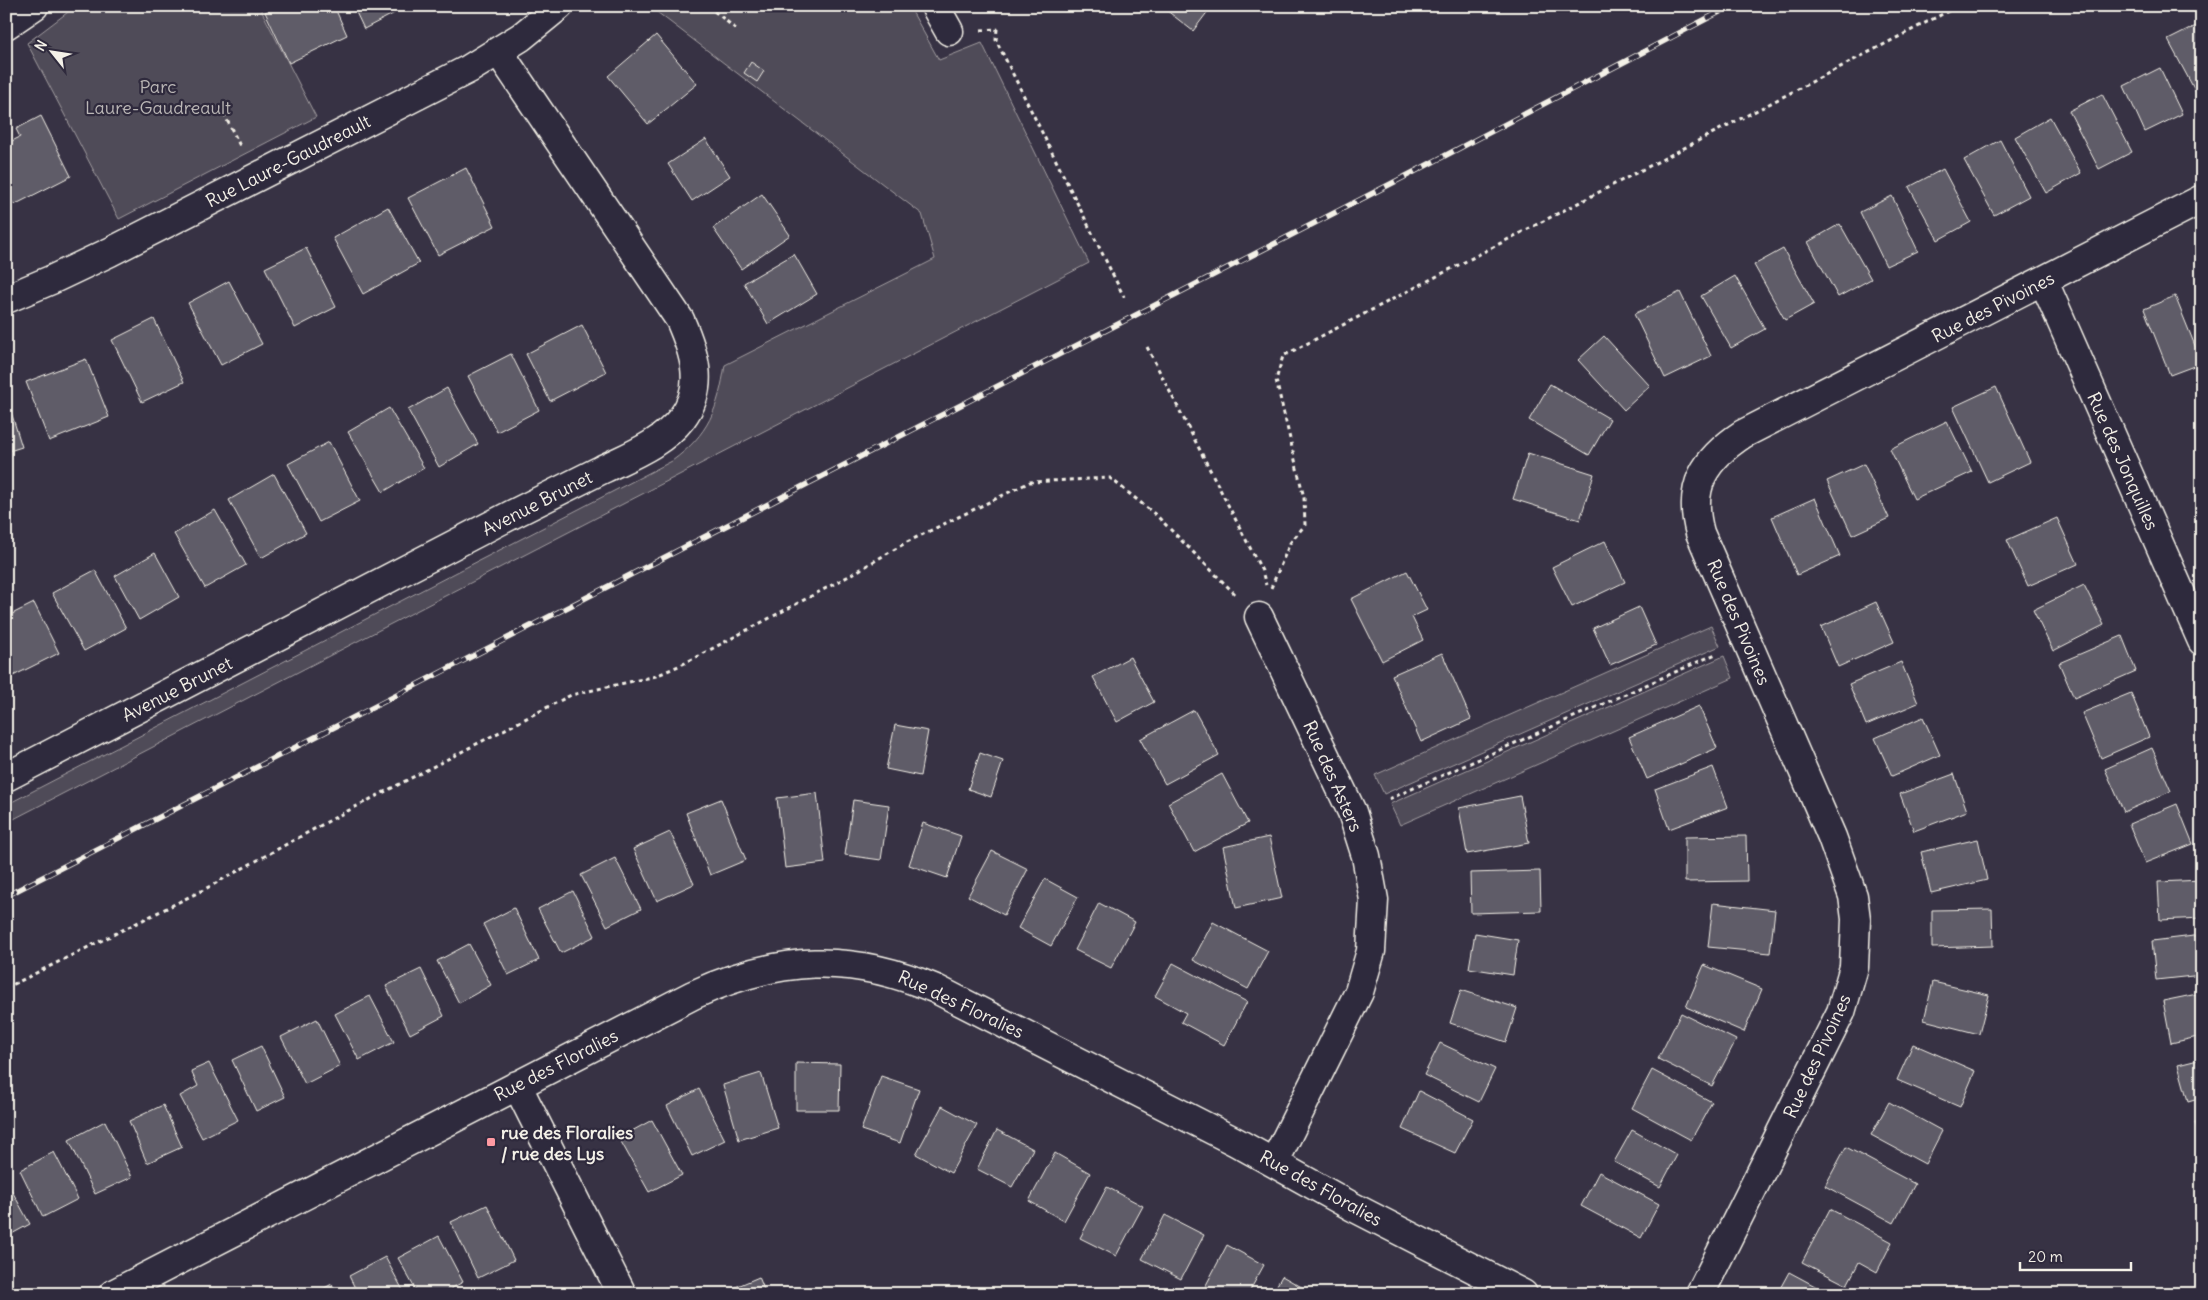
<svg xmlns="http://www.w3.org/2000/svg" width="2208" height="1300" font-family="Delius,sans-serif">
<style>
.green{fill:#504b59;stroke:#a29ea0}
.building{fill:#5f5c67;stroke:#f4f1e8}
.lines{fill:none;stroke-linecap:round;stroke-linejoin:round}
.minor-casing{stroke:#f4f1e8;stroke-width:31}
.path{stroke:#f4f1e8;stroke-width:3;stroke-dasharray:4 4;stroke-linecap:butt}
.minor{stroke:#2f2a3d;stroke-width:28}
.rail-casing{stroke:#f4f1e8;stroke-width:5.5}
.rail{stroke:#2f2a3d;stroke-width:4;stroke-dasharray:11;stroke-linecap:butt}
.poi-dot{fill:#ff9aa2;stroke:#2f2a3d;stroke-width:2}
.labels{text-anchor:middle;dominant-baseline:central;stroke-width:4.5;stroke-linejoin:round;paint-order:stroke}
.park-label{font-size:18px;fill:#bbb7b6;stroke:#2f2a3d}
.street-label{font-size:18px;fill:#f4f1e8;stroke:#2f2a3d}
.poi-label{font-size:18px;font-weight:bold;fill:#f4f1e8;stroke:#2f2a3d;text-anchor:start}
</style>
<rect width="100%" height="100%" fill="#373244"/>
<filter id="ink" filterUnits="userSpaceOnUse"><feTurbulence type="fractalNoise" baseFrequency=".02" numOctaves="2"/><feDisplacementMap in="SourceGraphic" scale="10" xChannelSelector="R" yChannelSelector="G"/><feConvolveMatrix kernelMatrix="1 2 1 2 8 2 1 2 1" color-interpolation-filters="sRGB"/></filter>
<g filter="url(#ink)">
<path class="green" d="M76,6H259L316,117L119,219L27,43Z
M649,6H909L939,60L982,43L1089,263L6,823V805L672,461C709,434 718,409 725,365L935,259L922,214Z
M1711,626L1720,646L1384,794L1375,775Z
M1724,656L1733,678L1400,825L1390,804Z"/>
<path class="building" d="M278,6H334L347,35L289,63L265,12Z
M353,6H408L364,29Z
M1161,6H1212L1193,31Z
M2202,23V99L2200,100L2168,40Z
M656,35L697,84L648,124L608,76Z
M751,62L764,71L757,82L744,73Z
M2160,68L2182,114L2145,132L2124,86Z
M2102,94L2132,152L2099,169L2069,111Z
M41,116L71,176L14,205L6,190V144L20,137L16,129Z
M2050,117L2081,173L2046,193L2015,137Z
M706,139L730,176L692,201L668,164Z
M2000,140L2029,196L1994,215L1964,160Z
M466,168L495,226L438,255L408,198Z
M1943,169L1971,222L1938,240L1909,187Z
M762,194L790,235L741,269L713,228Z
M1892,196L1918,251L1886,266L1860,212Z
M388,207L419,263L363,294L333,238Z
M1840,224L1871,279L1838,297L1808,242Z
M306,248L336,307L295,328L265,268Z
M1783,249L1814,304L1785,320L1754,265Z
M794,254L817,294L768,324L744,283Z
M1735,276L1765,329L1731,348L1701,296Z
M229,281L262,344L221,365L188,303Z
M1680,292L1711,356L1665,378L1634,314Z
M2175,296L2202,363L2170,375L2144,309Z
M154,319L184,382L142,402L112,340Z
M582,325L606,372L550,401L526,354Z
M1604,336L1650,386L1624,410L1578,360Z
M511,354L539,410L497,432L468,376Z
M86,359L109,417L49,441L26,382Z
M1550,384L1610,419L1589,455L1529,420Z
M1996,387L2030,462L1988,482L1953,407Z
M447,388L478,444L439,467L408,410Z
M6,396L22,447L6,452Z
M389,408L424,468L383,492L348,432Z
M1947,421L1972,472L1914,499L1890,449Z
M329,442L360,501L319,522L288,464Z
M1528,453L1594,474L1580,520L1513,499Z
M1864,464L1889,518L1852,535L1827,481Z
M274,474L306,533L261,558L229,500Z
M1815,498L1840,556L1797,575L1772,517Z
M215,510L246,565L205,588L174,534Z
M2057,518L2078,564L2028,586L2007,540Z
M1605,541L1625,582L1572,607L1552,567Z
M155,553L179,597L139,620L115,576Z
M95,570L126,628L84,651L52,593Z
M1407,571L1427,610L1412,617L1423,640L1382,661L1351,599Z
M2084,585L2104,625L2053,651L2033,610Z
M1876,602L1894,642L1838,667L1821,627Z
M34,603L59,653L13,676L6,663V617Z
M1639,607L1656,645L1610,665L1593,628Z
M2122,636L2136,671L2074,698L2059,663Z
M1442,653L1471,719L1421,742L1392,675Z
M1130,657L1154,702L1117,722L1093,677Z
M1901,662L1918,703L1866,725L1849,684Z
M2131,693L2149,737L2101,758L2082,713Z
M1699,706L1717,748L1647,779L1629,737Z
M1194,710L1219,755L1165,784L1140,739Z
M1923,717L1940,755L1892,776L1875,738Z
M895,725L928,731L920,776L886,769Z
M2152,748L2171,791L2124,812L2105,769Z
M980,753L1003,761L991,797L968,789Z
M1713,767L1728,807L1669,829L1655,789Z
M1222,774L1248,823L1194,852L1168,803Z
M1954,774L1967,811L1914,831L1900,794Z
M817,793L825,863L785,868L777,798Z
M1520,796L1529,843L1467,854L1459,808Z
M721,799L746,860L710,875L686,813Z
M853,800L889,805L881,860L845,855Z
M2177,804L2193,844L2145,863L2129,824Z
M923,823L961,836L947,878L909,865Z
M670,832L694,884L657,901L633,849Z
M1746,836L1747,881L1685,882V837Z
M1269,837L1282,898L1236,908L1223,847Z
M1978,839L1987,880L1931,893L1921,852Z
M992,851L1028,869L1004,915L968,896Z
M615,858L641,909L607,926L581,875Z
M1540,871L1541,911L1471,913L1470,873Z
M1045,879L1078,897L1051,946L1018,928Z
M2202,880V918L2160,920L2158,882Z
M573,891L595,936L561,953L538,909Z
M1099,903L1135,922L1111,968L1075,950Z
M1713,903L1775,910L1770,953L1708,947Z
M514,908L539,960L508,975L483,924Z
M1992,909L1993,946L1932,948V910Z
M1213,922L1268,951L1248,989L1193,960Z
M1475,933L1518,940L1513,975L1469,968Z
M2202,935V975L2156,980L2152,941Z
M469,944L491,985L459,1003L437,961Z
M1173,963L1247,1002L1224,1045L1181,1022L1186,1013L1155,996Z
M1704,965L1762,989L1744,1032L1686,1007Z
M421,969L444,1016L410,1034L386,986Z
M1933,982L1989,995L1979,1034L1924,1020Z
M1461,990L1517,1008L1506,1042L1450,1023Z
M2202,993V1036L2171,1043L2163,1001Z
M370,996L394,1042L359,1060L335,1014Z
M1681,1013L1736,1040L1712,1086L1658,1059Z
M317,1019L340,1066L305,1084L281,1037Z
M1440,1043L1495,1069L1479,1102L1424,1075Z
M1913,1044L1975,1071L1960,1107L1897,1080Z
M261,1046L285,1097L256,1111L232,1060Z
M2202,1059V1097L2188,1101L2178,1065Z
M209,1063L238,1120L202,1138L180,1096L198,1086L191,1071Z
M796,1063L840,1064L839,1110H796Z
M1652,1070L1712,1102L1691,1140L1632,1108Z
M761,1073L778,1128L739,1140L723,1085Z
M881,1076L919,1089L900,1143L861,1130Z
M699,1089L725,1140L692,1156L667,1106Z
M1419,1091L1473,1119L1455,1153L1402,1129Z
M1889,1102L1942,1131L1925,1164L1871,1135Z
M163,1105L182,1147L147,1163L129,1121Z
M942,1106L977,1125L951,1173L916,1154Z
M652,1120L682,1175L649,1192L619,1138Z
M2202,1120V1141L2195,1123Z
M105,1121L132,1177L95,1194L69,1140Z
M997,1130L1033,1149L1012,1187L977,1169Z
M1632,1130L1677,1155L1660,1187L1614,1162Z
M1846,1147L1915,1184L1894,1223L1825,1186Z
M54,1152L78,1199L43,1217L20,1170Z
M1055,1153L1090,1173L1064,1221L1029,1201Z
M1599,1172L1659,1204L1641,1238L1581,1206Z
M6,1180L30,1224L6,1237Z
M1107,1187L1143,1206L1116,1256L1080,1238Z
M487,1205L514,1260L478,1278L451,1222Z
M1830,1209L1892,1242L1877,1272L1859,1262L1847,1285L1802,1262Z
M1165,1215L1204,1235L1181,1279L1142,1259Z
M439,1236L463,1282L441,1294H418L398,1258Z
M1227,1245L1264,1265L1248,1294H1218L1205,1287Z
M385,1257L405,1294H358L349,1276Z
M1789,1272L1830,1294H1777Z
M1282,1276L1314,1294H1272Z
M759,1277L766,1294H719Z
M332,1284L337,1294H313Z"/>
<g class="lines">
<g class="minor-casing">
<path id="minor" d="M935,6L949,31
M6,25L34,6
M2044,282L2202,641
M6,299L51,280L110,252L469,69L521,37L559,6
M1259,617L1352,812L1366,856L1374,900L1371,951L1359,992L1274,1163
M6,777C175,690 343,602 511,515C541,500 571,485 601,470C629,456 662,444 682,418C706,387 694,352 680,320L499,52
M517,1085L622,1294
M113,1294L693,995C778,956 850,952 936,989L1236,1142L1353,1207L1523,1294
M1700,1294L1841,1012L1854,967L1856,919L1853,896L1832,837L1700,533C1687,486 1705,459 1743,434L2202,199"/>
</g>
<path class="path" d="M708,6L736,29
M981,30L997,29L996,40L1124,297
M220,106L241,148
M1147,347L1262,571L1266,585
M1271,588L1290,543L1305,525L1304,498L1276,380L1283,356L1958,6
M1389,799L1718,653
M6,988L205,889L336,817L571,695L656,676L685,663L849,576L907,542L1030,482L1110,478L1156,515L1236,595"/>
<use href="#minor" class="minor"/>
<g class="rail-casing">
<path id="rail" d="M6,896L1410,174L1731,6"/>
</g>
<use href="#rail" class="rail"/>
</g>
</g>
<rect class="poi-dot" x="486" y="1137" width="10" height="10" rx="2.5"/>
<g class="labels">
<g class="park-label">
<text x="158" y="86">Parc<tspan x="158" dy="21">Laure-Gaudreault</tspan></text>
</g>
<g class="street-label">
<text transform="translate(288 161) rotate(-27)">Rue Laure-Gaudreault</text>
<text transform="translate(1993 307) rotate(-27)">Rue des Pivoines</text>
<text transform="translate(2123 461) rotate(66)">Rue des Jonquilles</text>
<text transform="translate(537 503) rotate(-27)">Avenue Brunet</text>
<text transform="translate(1739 622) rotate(67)">Rue des Pivoines</text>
<text transform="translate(177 689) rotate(-27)">Avenue Brunet</text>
<text transform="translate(1333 776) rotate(66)">Rue des Asters</text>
<text transform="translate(961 1004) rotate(25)">Rue des Floralies</text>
<text transform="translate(1817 1056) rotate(-65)">Rue des Pivoines</text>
<text transform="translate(556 1065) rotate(-27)">Rue des Floralies</text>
<text transform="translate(1321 1188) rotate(29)">Rue des Floralies</text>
</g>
<g class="poi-label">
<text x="501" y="1132">rue des Floralies<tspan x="501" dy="21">/ rue des Lys</tspan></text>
</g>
</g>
<rect width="2208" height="1300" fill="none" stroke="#2f2a3d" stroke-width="25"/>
<rect x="12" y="12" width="2183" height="1275" fill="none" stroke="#f4f1e8" stroke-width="2" filter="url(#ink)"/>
<g transform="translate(52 52) rotate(300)" stroke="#2f2a3d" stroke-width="4" paint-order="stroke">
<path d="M0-4L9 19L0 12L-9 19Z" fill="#f4f1e8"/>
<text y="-8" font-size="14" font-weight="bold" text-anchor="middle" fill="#f4f1e8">N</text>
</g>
<path d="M2020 1262v8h111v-8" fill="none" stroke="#f4f1e8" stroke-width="2.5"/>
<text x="2028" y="1262" font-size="15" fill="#f4f1e8" stroke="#2f2a3d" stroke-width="4" paint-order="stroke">20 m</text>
</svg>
